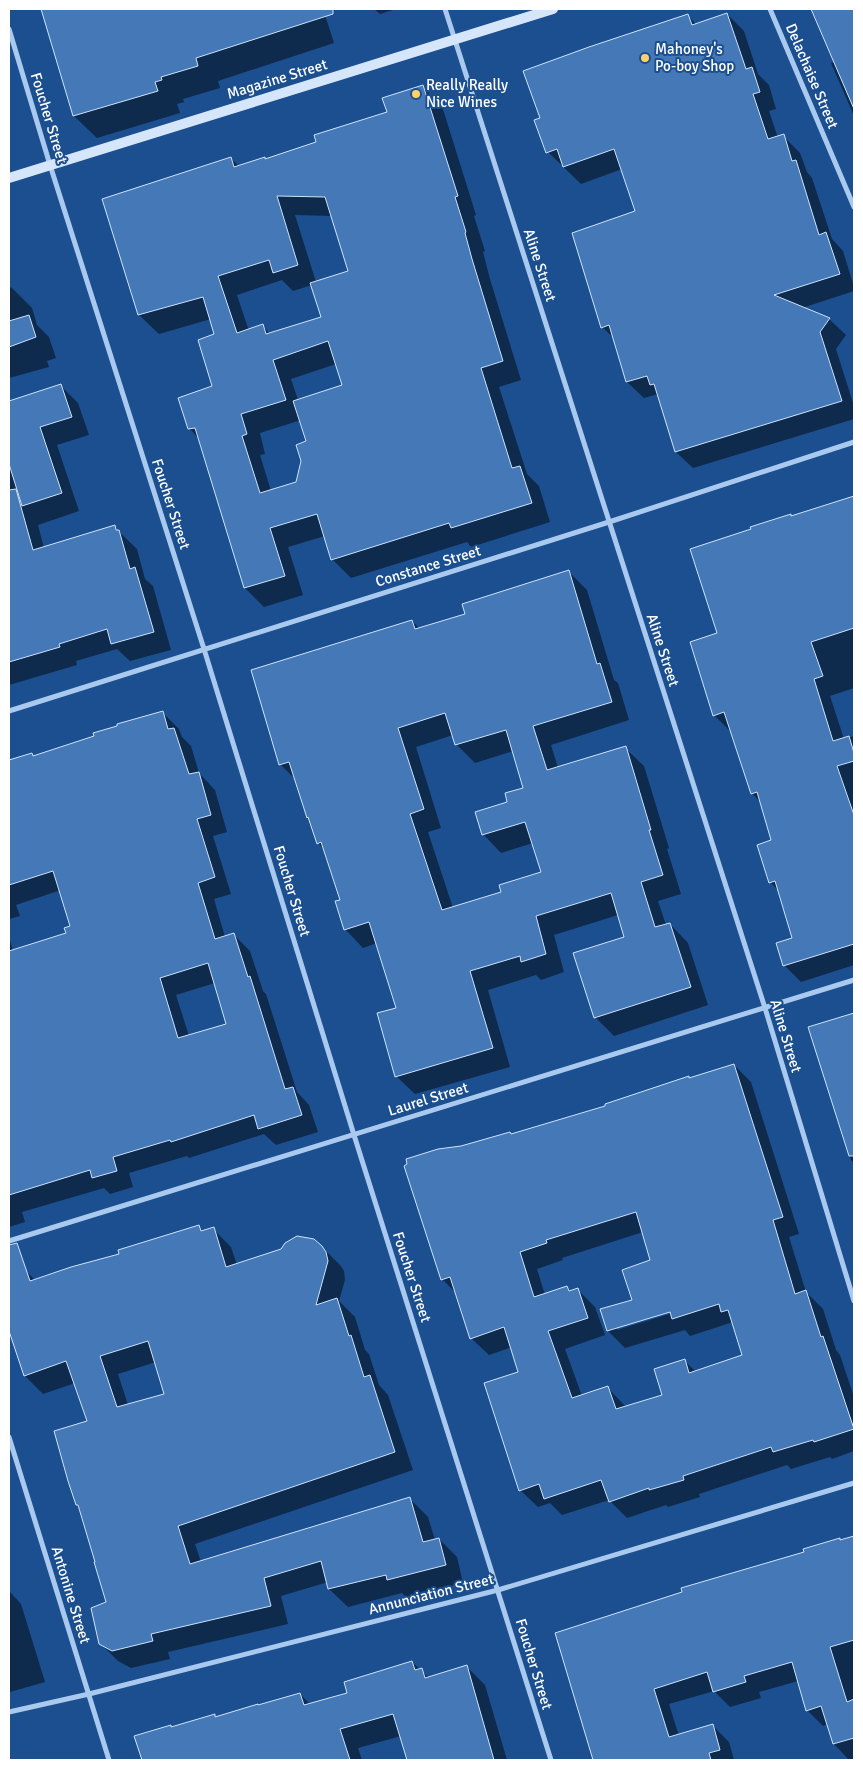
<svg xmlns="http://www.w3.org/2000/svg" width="863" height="1769" font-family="Signika,sans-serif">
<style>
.shadow{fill:#0007;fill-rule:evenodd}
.building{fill:#4478b7;stroke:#cfe3fa;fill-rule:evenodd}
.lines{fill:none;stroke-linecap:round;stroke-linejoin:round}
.street{stroke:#a9c9ee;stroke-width:5}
.secondary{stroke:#d6e6fa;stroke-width:10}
.poi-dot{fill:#ffd166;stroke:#1b4f8f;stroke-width:2}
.labels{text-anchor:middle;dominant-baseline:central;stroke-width:4;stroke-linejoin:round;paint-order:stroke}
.poi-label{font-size:15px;fill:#fff;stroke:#1b4f8f;text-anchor:start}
.street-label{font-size:15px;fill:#fff;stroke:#1b4f8f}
</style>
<rect width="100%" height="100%" fill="#1b4f8f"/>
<path class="shadow" d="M42,9H323L334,43L218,81L220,88L183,99L184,102L177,104L180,113L97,138L74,116Z
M374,9H396L380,14Z
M812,9H854V116L831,63L835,62Z
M727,14L744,31L758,74L769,85L776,109L769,111L778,138L783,136L800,153L807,172L812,178L832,239L843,251L854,287V291L802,308L829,319L846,335L836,349L854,406V419L693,468L676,452L658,394L644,398L627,382L615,339L602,327L637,212L622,169L581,184L548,152L536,120L542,118L688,16L697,25Z
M422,87L442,106L476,215L474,216L485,251L483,252L490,279L521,380L499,387L527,474L539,486L550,522L471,547L467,542L351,578L332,559L325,536L288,547L303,595L264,607L245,588L199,439L190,429L180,399L213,387L216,335L211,319L159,334L139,315L104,200L230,158L239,166L266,160L317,143L388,113ZM295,215L332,216L350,272L316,282ZM282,280L293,291L312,285L323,318L270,334L263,326L249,331L237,295ZM336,364L343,386L298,400L291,379ZM301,420L308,442L297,483L271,491L260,455L265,454L260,433Z
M11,287L32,308L37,325L49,337L56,358L47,361L49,367L9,378V288Z
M61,386L78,403L89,435L57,445L79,511L38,525L44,548L114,527L137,549L145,579L153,586L171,650L130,661L117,649L76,661L77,665L9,685V403Z
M854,497V688L830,696L844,739L854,736V965L801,982L784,965L793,939L779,891L770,882L773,841L761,803L752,793L731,732L714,715L718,634L792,517Z
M568,571L587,590L614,680L618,683L629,720L551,745L558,768L625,748L644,766L669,848L667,849L681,894L658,901L666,925L670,924L688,943L708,1005L614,1036L596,1018L626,938L618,915L554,935L564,972L541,980L536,975L488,990L510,1067L415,1094L396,1076L398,1008L377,943L363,948L345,929L342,900L325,850L318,843L310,820L308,817L296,780L280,764L412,621L420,629L467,615ZM453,735L456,744L475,763L513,751L524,789L509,803L483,834L501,853L533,843L542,873L503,893L453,908L428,832L441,828L416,747Z
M162,712L179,729L182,737L191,746L199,773L215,790L227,832L213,836L231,894L214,899L225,937L233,934L250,951L263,991L266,994L297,1092L309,1105L318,1132L276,1145L264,1134L189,1158L187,1156L129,1173L133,1187L110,1194L104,1188L22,1212L25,1222L9,1227V937L13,951L67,934L72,927L61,890L16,905L20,916L9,919V764L33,756L34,757ZM215,983L228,1024L189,1036L176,995Z
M852,1015L854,1017V1163L851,1160L810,1028Z
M734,1065L751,1082L799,1234L789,1237L806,1292L823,1309L836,1350L840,1355L854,1397V1451L832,1459L830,1457L791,1469L787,1465L699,1494L700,1497L668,1507L666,1505L627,1518L609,1500L562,1515L550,1503L538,1507L520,1490L519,1372L512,1347L489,1355L471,1338L458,1295L442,1279L461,1148L512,1135L607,1106L688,1077L690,1079ZM643,1232L651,1261L633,1300L601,1310L608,1331L625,1348L685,1330L690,1336L733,1322L744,1356L696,1372L685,1361L664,1395L626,1407L608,1388L582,1396L565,1349L605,1335L595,1307L578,1290L571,1292L566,1288L545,1295L537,1269L563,1260L562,1258ZM675,1309L676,1312L617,1330V1327Z
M198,1226L204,1232L213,1229L231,1247L237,1265L321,1246L340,1265L344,1271L345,1280L339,1301L355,1317L365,1350L369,1354L379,1385L388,1395L413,1470L195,1544L201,1562L410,1499L428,1517L435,1540L439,1539L457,1557L463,1583L406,1597L402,1593L348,1607L329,1589L328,1582L281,1596L288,1624L168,1652L170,1659L131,1668L118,1661L100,1643L107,1603L80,1508L77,1505L88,1422L75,1383L43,1394L25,1376L9,1327V1277L26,1271L35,1280L121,1255ZM156,1362L166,1395L128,1405L118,1374Z
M854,1537V1760H849L834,1744L828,1724L823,1726L807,1710L798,1681L759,1692L761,1698L730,1707L714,1691L669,1704L679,1736L713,1726L729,1742L734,1760H595L557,1634L806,1553L805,1550Z
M9,1591L21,1604L45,1682L10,1692L9,1691Z
M412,1662L429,1678L466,1666L485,1685L507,1760H402L408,1759L401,1736L358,1748L362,1760H143L136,1737L170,1726L172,1728L214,1716L216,1718L259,1707L300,1694L311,1705L348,1694Z"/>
<path class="building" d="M41,9H333V14L196,58L198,66L161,77L162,80L155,82L158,91L73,116Z
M811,9H854V109Z
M727,13L746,69L752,67L760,92L753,94L768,139L784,134L792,161L796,160L819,235L826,232L840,274L774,295L830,318L820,332L842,401L675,452L654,384L650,385L647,376L626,382L609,325L601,328L572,233L635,211L614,149L563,167L557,149L546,153L534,120L540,118L523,71L589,47L688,14L692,25Z
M423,85L458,196L455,197L466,232L465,233L472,259L503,361L481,368L512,468L520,466L532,503L451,528L449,523L331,560L317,514L270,528L285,576L244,588L195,428L188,429L178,398L212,386L198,340L214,334L203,297L138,315L102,199L231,157L234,167L265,157V159L316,142L314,135L387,112L382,98ZM277,196L325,197L348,271L310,283L321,317L266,334L263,324L237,333L218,276L269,260L273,273L298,265ZM328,341L342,385L293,401L306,441L296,445L301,461L296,482L260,493L242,436L247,434L241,414L286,400L273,360Z
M29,315L36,337L9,347V321Z
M61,384L72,417L40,427L62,493L22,506L9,464V401Z
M16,489L33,550L115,525L116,530H119L130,569L135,567L154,632L111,644L107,629L59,644L60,647L9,662V490Z
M854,496V628L811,642L823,676L814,679L833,741L849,736L854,753V761L837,766L854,815V944L783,966L776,943L792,938L775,881L769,883L757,845L771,840L757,792L751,794L724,712L713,716L690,642L717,633L690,549L751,529L750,527L791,514V516Z
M569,570L597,664L600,663L612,702L533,726L547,770L626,746L651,830H649L663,875L641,882L655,927L670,923L691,987L594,1018L573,953L624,937L611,893L536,916L546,954L521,962L520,956L470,971L493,1048L395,1077L377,1013L396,1008L369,922L344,930L335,901L340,900L321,842L317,844L308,817L307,818L289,762L279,765L251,670L412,620L415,629L465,614L462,604ZM445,713L455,745L506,730L523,788L505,793L507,802L475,812L482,835L525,822L541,872L499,885L501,892L442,910L410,814L424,809L398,728Z
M163,711L168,729L174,728L189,774L199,772L211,815L197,819L215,877L198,883L215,939L234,933L248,977L250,976L285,1089L293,1087L302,1115L258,1129L254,1115L171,1142L170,1140L113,1157L117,1171L92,1178L90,1170L9,1195V951L66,933L64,928L70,926L53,871L9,885V760L32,753L33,756L94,736L93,733L117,726V724ZM208,963L226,1024L178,1038L160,978Z
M854,1013V1156H849L808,1027Z
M734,1064L783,1217L773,1220L795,1294L806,1290L821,1337L823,1336L854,1429L814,1442L813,1440L773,1452L771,1447L683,1476L684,1480L649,1490V1488L609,1502L601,1480L544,1499L539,1484L519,1491L484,1383L518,1372L504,1327L470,1339L450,1277L441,1280L404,1166L407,1164L406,1159L438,1149L461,1146L510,1132L511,1134L605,1106V1104L689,1076V1078ZM636,1212L650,1260L622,1270L632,1300L600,1309L607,1331L670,1312L672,1319L719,1304L721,1312L728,1310L742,1355L689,1373L685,1359L654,1369L662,1395L616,1409L608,1386L572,1398L548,1331L588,1318L578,1288L569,1291L567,1286L534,1297L520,1252L547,1243L546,1240Z
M199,1225L201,1231L214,1227L226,1267L281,1249L285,1243L297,1236L314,1239L322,1246L326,1252L328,1261L316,1305L337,1298L349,1336L351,1335L364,1377L370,1375L395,1452L178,1526L190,1564L410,1497L423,1542L439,1538L446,1565L387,1580L386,1575L328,1589L321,1561L264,1578L271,1606L151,1634L153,1641L112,1651L99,1644L91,1608L106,1602L94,1562H95L78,1505H76L68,1481L54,1431L87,1421L66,1361L24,1376L9,1331V1245L17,1243L30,1281L71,1267L119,1254L118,1250ZM148,1341L164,1394L117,1407L100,1356Z
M854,1536V1640L830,1647L847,1702L854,1699V1738L833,1744L821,1706L806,1711L792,1662L744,1676L746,1682L713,1692L707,1672L654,1689L669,1737L713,1724L720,1750L709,1753L711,1760H593L555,1633L682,1592L681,1588L804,1552L803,1549L840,1538V1540Z
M412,1661L415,1670L422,1668L425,1678L467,1665L494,1760H407L393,1714L340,1729L350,1760H142L134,1736L171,1725V1727L215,1714V1717L258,1704V1705L300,1693L304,1705L347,1693L344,1682Z"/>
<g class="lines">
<path class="street" d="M445,9L765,1008L854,1301
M770,9L854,207
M9,29L50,165L204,649L354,1135L551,1760
M9,711L609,522L854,442
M9,1241L854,980
M9,1437L109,1760
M9,1712L89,1694L498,1590L854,1483"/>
<path class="secondary" d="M9,178L553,9"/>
</g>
<g class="poi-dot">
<circle cx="645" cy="58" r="5"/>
<circle cx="416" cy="94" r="5"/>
</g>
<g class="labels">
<g class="poi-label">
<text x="655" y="49">Mahoney's<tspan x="655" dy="17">Po-boy Shop</tspan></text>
<text x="426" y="85">Really Really<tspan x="426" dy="17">Nice Wines</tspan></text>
</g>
<g class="street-label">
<text transform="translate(812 76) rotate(67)">Delachaise Street</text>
<text transform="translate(277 79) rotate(-17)">Magazine Street</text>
<text transform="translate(49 118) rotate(73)">Foucher Street</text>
<text transform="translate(540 265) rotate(72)">Aline Street</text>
<text transform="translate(171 504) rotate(72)">Foucher Street</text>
<text transform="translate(428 566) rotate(-17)">Constance Street</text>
<text transform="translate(663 650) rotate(72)">Aline Street</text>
<text transform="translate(292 891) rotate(73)">Foucher Street</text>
<text transform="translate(786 1036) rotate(73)">Aline Street</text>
<text transform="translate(428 1099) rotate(-17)">Laurel Street</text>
<text transform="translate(412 1277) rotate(72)">Foucher Street</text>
<text transform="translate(431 1594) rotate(-14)">Annunciation Street</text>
<text transform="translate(71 1595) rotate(73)">Antonine Street</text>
<text transform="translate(534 1664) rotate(73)">Foucher Street</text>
</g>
</g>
<rect width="863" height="1769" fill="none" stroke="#ffffff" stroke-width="20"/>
</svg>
